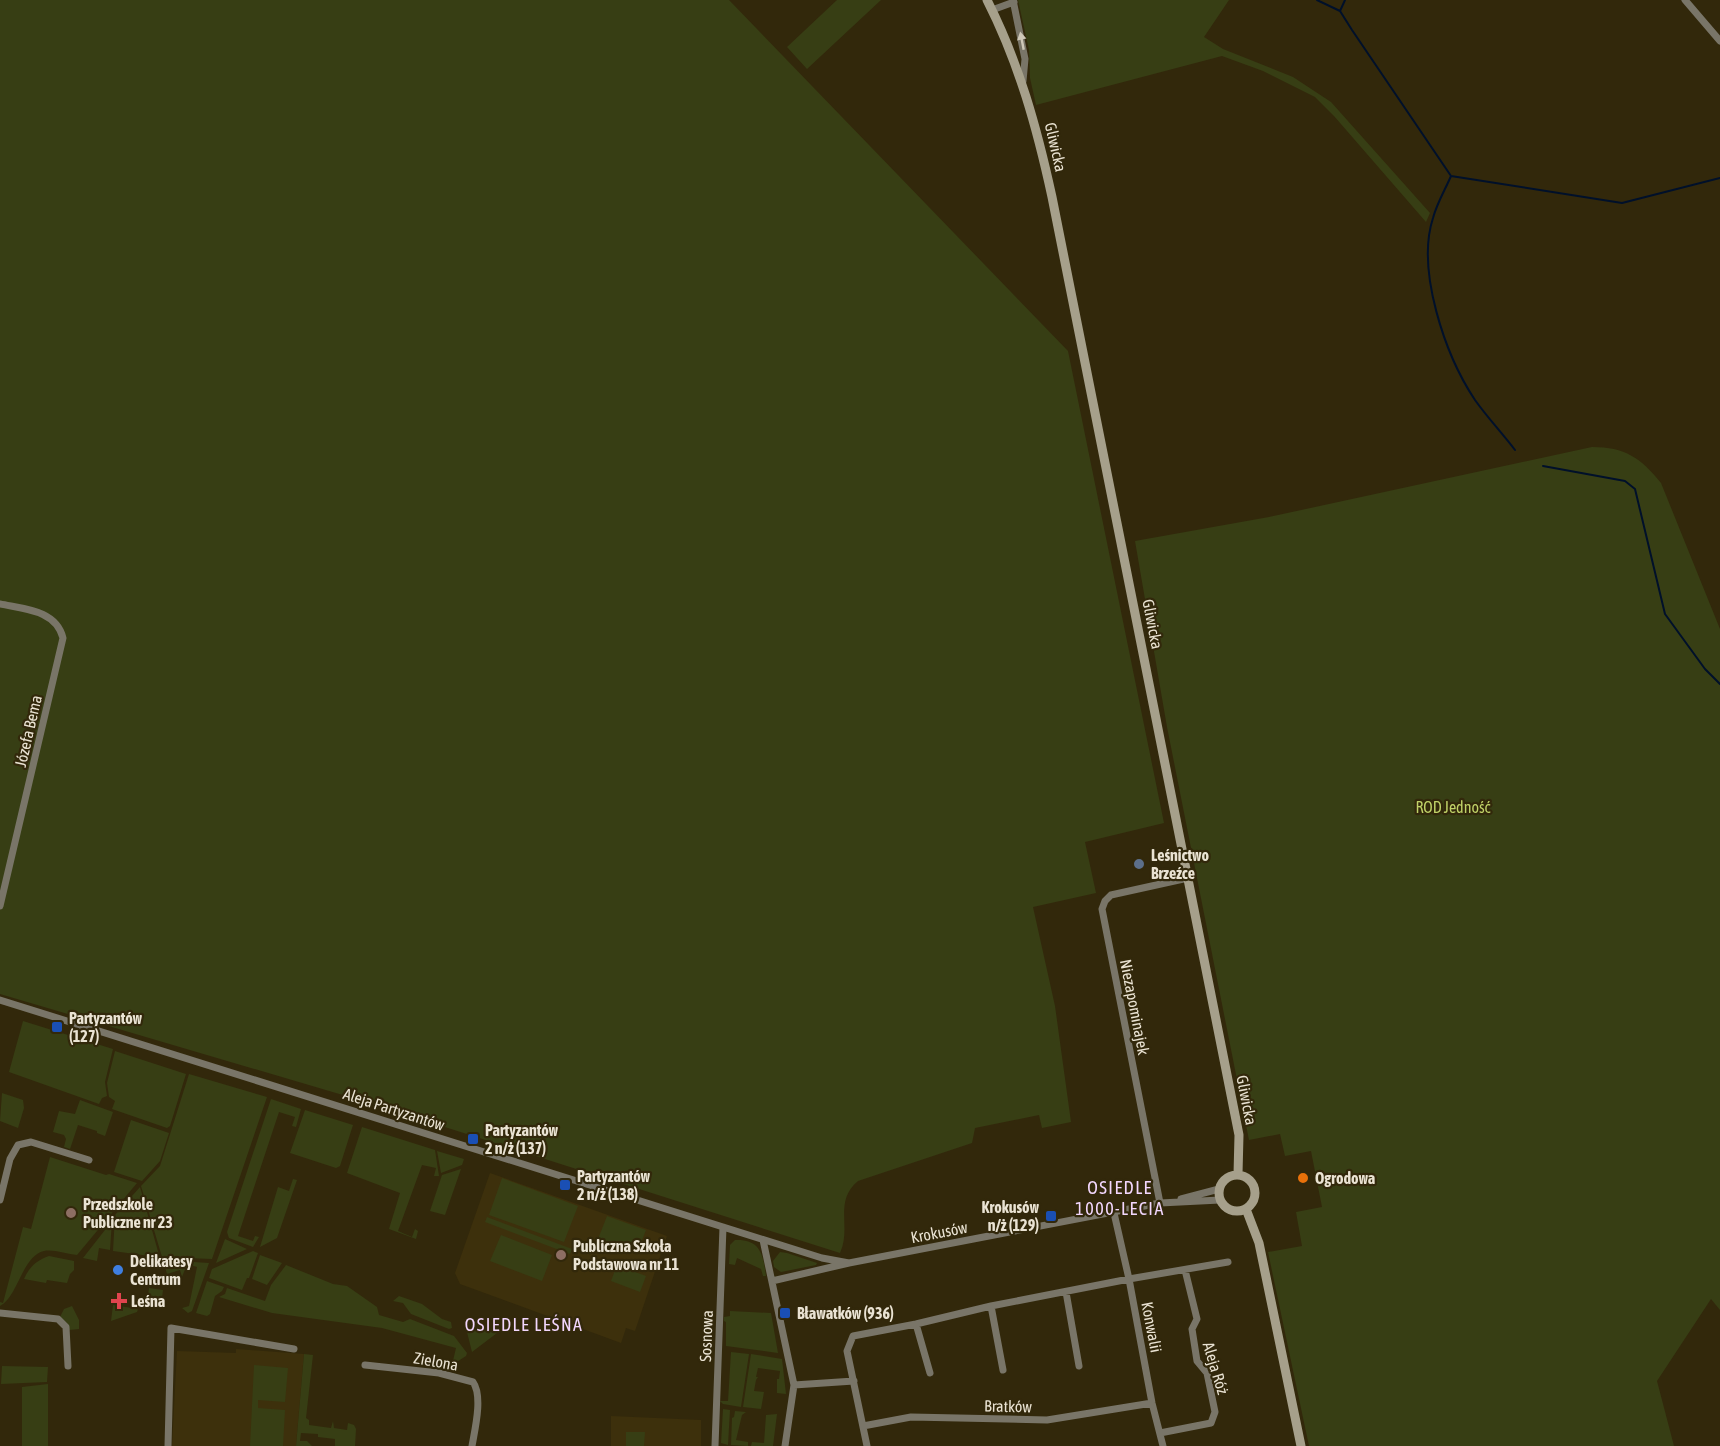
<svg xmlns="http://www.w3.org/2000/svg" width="1720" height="1446" font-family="'Asap Condensed',sans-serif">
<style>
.built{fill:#3d300c}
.green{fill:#373e14}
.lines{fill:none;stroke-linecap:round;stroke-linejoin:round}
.stream{stroke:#00102a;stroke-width:2}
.minor{stroke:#797568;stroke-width:7}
.secondary{stroke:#a6a08b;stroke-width:9}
.oneway{fill:#cec8b8}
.service-dot{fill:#5c6f8a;stroke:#32280b;stroke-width:2}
.transit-dot{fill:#1a4fb4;stroke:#32280b;stroke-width:2}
.food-dot{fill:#e8710a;stroke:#32280b;stroke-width:2}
.education-dot{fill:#8d6e63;stroke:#32280b;stroke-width:2}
.shop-dot{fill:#3f7fe0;stroke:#32280b;stroke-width:2}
.health-dot{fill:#e0444e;stroke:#32280b;stroke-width:2}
.labels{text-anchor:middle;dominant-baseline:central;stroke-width:4.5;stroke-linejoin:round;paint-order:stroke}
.street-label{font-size:16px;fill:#eae3d3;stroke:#32280b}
.park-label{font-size:16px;fill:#c0d268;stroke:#32280b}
.poi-label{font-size:16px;font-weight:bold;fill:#eae3d3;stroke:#32280b;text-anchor:start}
.neighbourhood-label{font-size:18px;letter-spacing:1.5px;fill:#f3d7fe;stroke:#32280b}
</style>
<rect width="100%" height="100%" fill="#32280b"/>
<path class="built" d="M490,1173L667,1236L635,1331L626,1328L621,1343L460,1284L455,1273Z
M236,1349L304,1354L296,1446H172L177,1351L236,1353Z
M611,1416L701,1420V1446H611Z"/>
<path class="green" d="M0,0H729L1068,351L1164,823L1085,842L1096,893L1033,907L1055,1006L1071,1122L1042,1128L1039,1115L975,1128L972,1143L858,1181C833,1202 852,1227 840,1253L363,1101L0,994Z
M837,0H881L807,69L787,47Z
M1018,0H1229L1204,37L1223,49L1293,77L1331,102L1430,213L1426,222L1334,116L1315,97L1263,71L1222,56L1036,105L1030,78L1029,50Z
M1592,447C1625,447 1641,458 1661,483L1720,629V1310L1711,1299L1657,1381L1674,1446H1309L1268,1252L1302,1246L1296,1212L1322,1207L1311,1151L1285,1156L1280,1134L1249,1140L1167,727L1135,541L1269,517Z
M23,1021L113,1049L105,1082L107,1096L102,1098L99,1104L9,1072Z
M115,1051L186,1074L170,1126L167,1128L112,1109L115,1101L109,1097L107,1083Z
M189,1074L267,1097L212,1259L162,1257L141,1186L160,1166Z
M2,1093L23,1100L24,1108L18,1128L0,1121Z
M271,1099L301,1109L296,1127L292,1126L295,1117L279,1112L238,1236L253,1241L255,1236L259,1237L253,1247L229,1238L227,1232Z
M80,1100L113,1112L105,1136L97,1133V1131L78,1125L70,1149L64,1147L66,1139L64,1135L53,1132L59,1111L75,1114Z
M305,1110L353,1125L340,1166L336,1168L290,1153Z
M131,1120L169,1133L160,1161L142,1181L114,1172Z
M362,1127L435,1150L439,1176H434L436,1168L422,1165L398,1231L412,1237L415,1229L418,1231L416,1239L389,1229L400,1193L347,1173Z
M437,1151L464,1159L462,1165L441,1173Z
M50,1157L106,1175L109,1174L137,1183L77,1255C67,1254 53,1249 44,1251C22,1256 18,1297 0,1306V1302L3,1303L23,1227L31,1229Z
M461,1169L445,1215L430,1211L442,1175Z
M502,1178L578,1206L564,1242L489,1215Z
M293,1179L297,1180L277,1238L260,1247L278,1187L289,1191Z
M140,1187L159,1255L157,1257L113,1251L115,1215Z
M607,1216L646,1230L637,1253L598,1239Z
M487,1217L572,1249L570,1254L485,1222Z
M112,1221L110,1250L99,1248L97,1261L83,1258Z
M501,1235L552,1255L542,1281L490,1261Z
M225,1239L247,1249L216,1263Z
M735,1240C761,1239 763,1255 766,1276H763L761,1269L737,1258L735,1265L729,1264L730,1245Z
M253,1251L258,1253L249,1278H247L242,1290L209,1278L212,1269Z
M780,1252L787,1253L817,1263L816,1265L781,1272L774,1267L773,1261Z
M260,1255L282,1263L267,1285L252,1279Z
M49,1256L74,1261V1270L70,1274L67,1283L47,1280L46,1283L24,1279C29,1267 37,1260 49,1256Z
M163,1260L209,1263L192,1311L188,1313L182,1308L189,1306L197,1267L187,1264L182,1277L180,1270L167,1274Z
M286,1265L333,1284L347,1286L377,1307L379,1315L403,1322L410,1319L454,1336L467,1353L466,1356L452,1365L456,1348L382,1328L272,1313L219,1297L225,1294L227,1288L265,1301L271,1285Z
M617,1265L646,1276L640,1292L611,1281Z
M207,1281L224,1287L222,1291L215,1296L210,1314L207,1316L196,1313Z
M149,1288L163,1290L161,1306L147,1304Z
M399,1296L422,1304L442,1319L451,1322L452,1328L449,1329L411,1314L403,1303L393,1301Z
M113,1305L138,1309L137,1312L111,1321Z
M72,1306L79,1320V1329L69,1330L67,1323L60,1317L64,1309Z
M730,1311L771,1313L778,1353L726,1346V1322L724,1321V1317L730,1316Z
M466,1328L497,1333L472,1352Z
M731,1352L749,1354L741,1407L723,1404L720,1401H728Z
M304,1354L313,1355L306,1418L309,1420V1425L331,1428L333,1421L334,1428L347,1430L348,1423L354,1425L356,1429L355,1446H335V1439L318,1437V1434L301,1433L300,1441H307L312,1446H296Z
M751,1354L782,1359L786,1394L777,1393V1379H779L780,1371L758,1368L756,1377H758L756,1380L754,1391L764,1392L761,1409L743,1407Z
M254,1365L288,1368L285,1402L258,1400V1408L285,1410L283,1446H250Z
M2,1366L48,1367L47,1382L1,1384Z
M48,1384V1446H22V1387Z
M723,1409L730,1410L728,1445L721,1443Z
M735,1411L746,1412L742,1415L736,1440L748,1442V1446L731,1445L732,1418L734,1417Z
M777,1414L773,1446H751L752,1442L764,1443L766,1415Z
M626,1432H645L644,1446H626Z"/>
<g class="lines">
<path class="stream" d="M1317,0L1340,11
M1345,0L1340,11L1352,30L1451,176L1622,203L1720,178
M1451,176C1445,190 1437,203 1433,218C1416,270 1445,355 1475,400C1487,417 1502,433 1515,450
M1543,466L1625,481L1635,489L1665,614L1705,669L1720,684"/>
<path class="minor" d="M1013,0L1025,59L1023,81
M1685,0L1720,41
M992,10L1014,2
M0,604C24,609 56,610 63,638L0,906
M0,1000L822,1258L849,1263
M1181,1199L1219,1189
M0,1200L10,1159L18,1145L31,1142L89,1160
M1160,1203L1102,909L1105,901L1111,895L1188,878
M1114,1213L1129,1279L1152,1403L1163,1446
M763,1240L794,1385L785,1446
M772,1281L849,1263L1160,1203L1220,1200
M1066,1292L1079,1366
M991,1306L1003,1370
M0,1313L58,1319L66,1327L68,1366
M916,1324L930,1373
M365,1365L439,1373L473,1382C483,1396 475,1429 472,1446
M794,1385L854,1381
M863,1426L911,1417L1047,1420L1152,1403
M1160,1433L1211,1423L1215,1412L1207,1373L1197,1361L1192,1329L1197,1319L1185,1270
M168,1446L171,1328L294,1349
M715,1446L723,1227
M867,1446L847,1351L853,1336L916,1324L991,1306L1129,1279L1228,1262"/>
<path class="secondary" d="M987,0C1019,63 1037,128 1052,197L1239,1135L1238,1174
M1219 1193a18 18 0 1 1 36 0a18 18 0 1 1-36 0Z
M1246,1209L1259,1243L1301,1446"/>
</g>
<defs><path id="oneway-solid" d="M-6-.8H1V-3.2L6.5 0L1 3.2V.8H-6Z" transform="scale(1.5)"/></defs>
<use class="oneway" href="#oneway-solid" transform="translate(1022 41) rotate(-101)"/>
<circle class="service-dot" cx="1139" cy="864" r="6"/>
<g class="transit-dot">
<rect x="51" y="1021" width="12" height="12" rx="3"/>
<rect x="467" y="1133" width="12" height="12" rx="3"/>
<rect x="559" y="1179" width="12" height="12" rx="3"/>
<rect x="1045" y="1210" width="12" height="12" rx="3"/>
<rect x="779" y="1307" width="12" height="12" rx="3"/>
</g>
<circle class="food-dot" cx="1303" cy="1178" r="6"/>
<g class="education-dot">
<circle cx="71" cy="1213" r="6"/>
<circle cx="561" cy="1255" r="6"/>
</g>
<circle class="shop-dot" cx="118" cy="1270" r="6"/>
<path class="health-dot" d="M116 1292h6v6h6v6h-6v6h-6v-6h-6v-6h6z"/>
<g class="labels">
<g class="street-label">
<text transform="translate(1056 147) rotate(77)">Gliwicka</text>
<text transform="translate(1153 624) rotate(79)">Gliwicka</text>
<text transform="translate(28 731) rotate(-77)">Józefa Bema</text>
<text transform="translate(1135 1007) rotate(79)">Niezapominajek</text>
<text transform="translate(1247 1100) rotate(79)">Gliwicka</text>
<text transform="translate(394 1109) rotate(18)">Aleja Partyzantów</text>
<text transform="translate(939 1232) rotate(-11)">Krokusów</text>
<text transform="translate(1152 1327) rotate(79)">Konwalii</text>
<text transform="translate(706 1336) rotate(-88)">Sosnowa</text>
<text transform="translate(436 1361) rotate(10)">Zielona</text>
<text transform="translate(1216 1368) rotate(73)">Aleja Róż</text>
<text transform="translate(1008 1406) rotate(1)">Bratków</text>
</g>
<g class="park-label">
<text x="1453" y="807">ROD Jedność</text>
</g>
<g class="poi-label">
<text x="1151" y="855">Leśnictwo<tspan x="1151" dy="18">Brzeźce</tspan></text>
<text x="69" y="1018">Partyzantów<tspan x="69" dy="18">(127)</tspan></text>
<text x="485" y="1130">Partyzantów<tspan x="485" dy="18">2 n/ż (137)</tspan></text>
<text x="577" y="1176">Partyzantów<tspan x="577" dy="18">2 n/ż (138)</tspan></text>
<text x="1315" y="1178">Ogrodowa</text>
<text x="83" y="1204">Przedszkole<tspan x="83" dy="18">Publiczne nr 23</tspan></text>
<text x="1039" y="1207" text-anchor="end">Krokusów<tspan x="1039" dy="18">n/ż (129)</tspan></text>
<text x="573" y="1246">Publiczna Szkoła<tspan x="573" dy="18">Podstawowa nr 11</tspan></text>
<text x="130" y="1261">Delikatesy<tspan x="130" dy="18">Centrum</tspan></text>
<text x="131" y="1301">Leśna</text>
<text x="797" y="1313">Bławatków (936)</text>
</g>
<g class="neighbourhood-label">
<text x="1120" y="1187">OSIEDLE<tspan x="1120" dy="21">1000-LECIA</tspan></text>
<text x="524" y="1324">OSIEDLE LEŚNA</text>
</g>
</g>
</svg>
